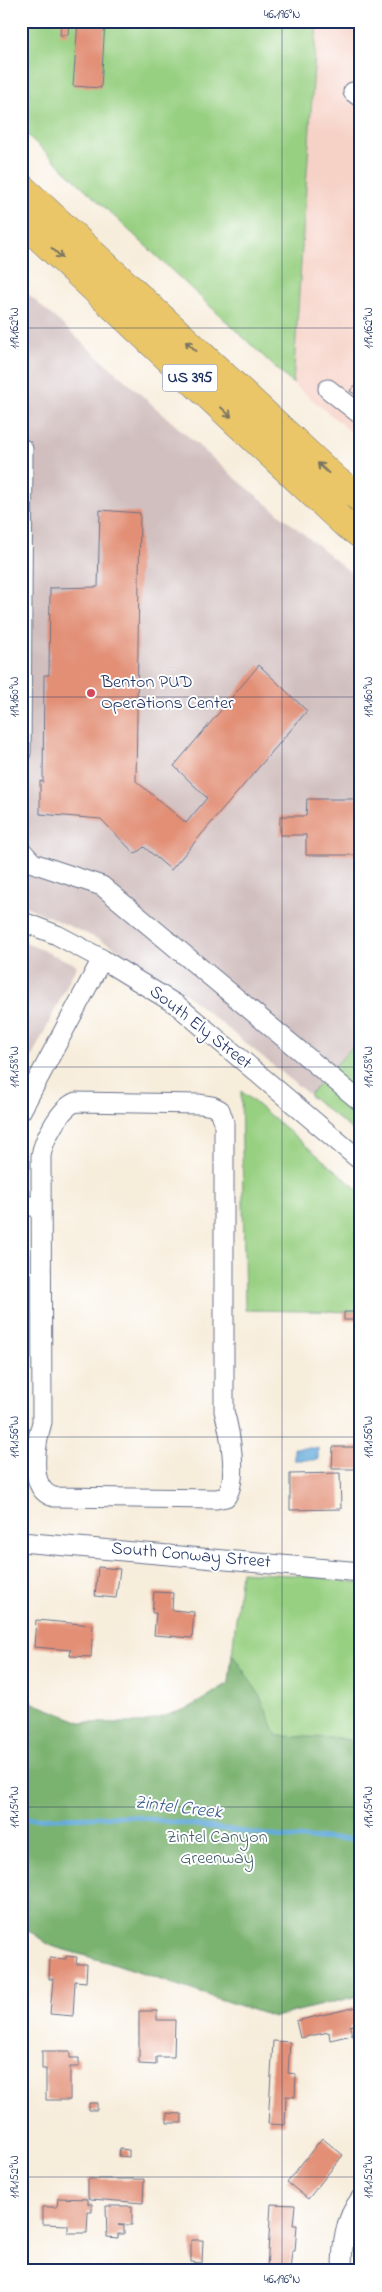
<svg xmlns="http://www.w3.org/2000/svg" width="382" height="2292" font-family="'Indie Flower',sans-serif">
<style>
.built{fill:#f6d1c6}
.industrial{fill:#d1bfbf}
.green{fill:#98d082;stroke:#5a8070}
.forest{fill:#7ab270;stroke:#4a7067}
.water{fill:#65abdb;stroke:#406d9c}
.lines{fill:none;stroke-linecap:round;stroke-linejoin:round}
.stream{stroke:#65abdb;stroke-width:5}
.building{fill:#e28f76}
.minor-casing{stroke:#68728a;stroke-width:21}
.highway-casing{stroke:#68728a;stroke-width:29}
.minor{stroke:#fff;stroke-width:19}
.highway{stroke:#eac669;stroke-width:28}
.oneway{stroke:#787363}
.ticks{fill:none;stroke:#1b2f5e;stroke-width:1;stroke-opacity:0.45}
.poi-dot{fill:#d1495b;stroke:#fff;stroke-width:2}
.labels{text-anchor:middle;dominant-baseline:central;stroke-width:4;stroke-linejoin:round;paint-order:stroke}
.shield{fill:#fff;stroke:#5f6d8e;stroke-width:1}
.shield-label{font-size:16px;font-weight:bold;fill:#1b2f5e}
.poi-label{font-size:18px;fill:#1b2f5e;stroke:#fff;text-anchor:start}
.street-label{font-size:18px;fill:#1b2f5e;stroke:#fff}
.park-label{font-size:18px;fill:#405f69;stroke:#fff}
.water-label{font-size:19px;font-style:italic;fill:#355a8a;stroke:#fff}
.neatline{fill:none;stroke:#1b2f5e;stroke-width:2}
.ticks-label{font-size:12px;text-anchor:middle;fill:#1b2f5e}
</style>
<rect width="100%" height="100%" fill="#fff"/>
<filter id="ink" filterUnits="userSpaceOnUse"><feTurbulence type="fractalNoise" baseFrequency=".02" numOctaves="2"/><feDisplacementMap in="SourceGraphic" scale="10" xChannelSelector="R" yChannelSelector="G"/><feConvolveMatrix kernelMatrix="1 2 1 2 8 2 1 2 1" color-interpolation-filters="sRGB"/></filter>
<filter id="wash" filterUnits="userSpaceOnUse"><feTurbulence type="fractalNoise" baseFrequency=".0096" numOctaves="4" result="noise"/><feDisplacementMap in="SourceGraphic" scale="20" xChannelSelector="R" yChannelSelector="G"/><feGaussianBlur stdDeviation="1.12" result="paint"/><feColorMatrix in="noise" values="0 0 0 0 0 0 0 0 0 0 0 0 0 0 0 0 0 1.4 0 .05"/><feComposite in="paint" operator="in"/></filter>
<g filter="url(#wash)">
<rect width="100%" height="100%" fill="#f7eddb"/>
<path class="built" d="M317,21H361V440L293,384Z"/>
<path class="industrial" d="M21,288L228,472L361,581V1137L178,988L111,945L21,904Z
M21,941L77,965L21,1079Z"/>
<path class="green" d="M29,21H317L293,384L21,129V31Z
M354,1045L361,1049V1137L309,1095Z
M241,1091L361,1192V1312L245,1310Z
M241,1572L308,1576L361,1583V1995L274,2017L107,1962L51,1946L21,1925V1691L33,1703L83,1723H144L189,1708L229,1683Z"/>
<path class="forest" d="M232,1654L259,1694L277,1736L339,1738L361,1743V1995L274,2017L107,1962L51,1946L21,1925V1691L33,1703L83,1723H143L189,1708L229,1683Z"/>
<path class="water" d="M294,1448H318V1460H294Z"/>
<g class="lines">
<path class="stream" d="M21,1819L128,1816L290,1838L361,1839"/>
</g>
<g id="blocks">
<path class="building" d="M61,21H69L68,35H60Z
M78,21H105L101,88L73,86Z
M361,376V398L350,391Z
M100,510L140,513L136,781L186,823L207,798L174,766L259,665L307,711L171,870L144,847L135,854L101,819L40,814V781L43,782L44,675H49L50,588L98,587Z
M307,799H361V855H306V835H280V816H306Z
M355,1310H361V1320H344V1312H355Z
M333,1447H361V1469H332Z
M340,1473L341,1509L290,1510V1474Z
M98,1567L120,1569L116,1598L95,1596Z
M154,1592L173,1593L172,1610L194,1612L192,1638L154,1635L156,1613H152Z
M36,1620L93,1625L91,1657L70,1656L71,1650L34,1647Z
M66,1956L77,1957L76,1964H87L86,1982L75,1981L73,2016L50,2014L53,1979H49L50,1958L66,1959Z
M361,2006V2023L350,2026L352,2035L330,2040L329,2032L300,2038L296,2021Z
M139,2011H157V2020H175L174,2057H156V2065L139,2064Z
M273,2041L290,2042L288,2073L296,2074L295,2097L286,2096L285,2125L268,2124Z
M42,2051H70V2058H79V2067H70V2100H46V2069H42Z
M89,2103H97V2110H89Z
M167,2113L182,2114V2123H167Z
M322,2138L343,2155L308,2199L287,2182Z
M120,2149L129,2150V2157L119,2156Z
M88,2179H144L143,2203L91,2199L88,2197Z
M58,2198L88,2199V2204H92V2212H88L87,2233H68V2225L43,2224V2207H57Z
M271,2204L295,2205L293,2225H297L295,2251H292L290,2271L267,2269Z
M106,2206H132V2225H118L124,2226V2234H118V2238L107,2237Z
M191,2240H203L202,2263L191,2262Z"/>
</g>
</g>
<g filter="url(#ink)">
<use href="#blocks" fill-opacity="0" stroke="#68728a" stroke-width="1"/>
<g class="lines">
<g class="minor-casing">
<path id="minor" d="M353,92L361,98
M328,389L361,415
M21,753L23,449
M21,850L33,863L102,886L361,1102
M21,921L57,935L102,959L177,1005L361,1161
M76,1102L200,1104L212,1106L220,1110L224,1122V1411C230,1432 239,1479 226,1497L216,1499L54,1497C27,1490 36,1443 42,1422L41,1156C43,1140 61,1107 76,1102Z
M21,1111L102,959
M21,1206H40
M21,1542L361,1572
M342,2271C342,2244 344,2220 361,2198"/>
</g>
<g class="highway-casing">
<path id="highway" d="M21,187L336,480L361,499
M21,220L343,522L361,535"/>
</g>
<use href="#minor" class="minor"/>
<use href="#highway" class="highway"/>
</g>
<defs><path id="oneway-shaft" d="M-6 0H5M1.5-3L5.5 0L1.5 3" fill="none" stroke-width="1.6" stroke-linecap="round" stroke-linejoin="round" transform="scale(1.25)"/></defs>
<g class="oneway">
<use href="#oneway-shaft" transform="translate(57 253) rotate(43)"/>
<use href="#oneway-shaft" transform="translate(191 346) rotate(-137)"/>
<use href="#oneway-shaft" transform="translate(226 412) rotate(43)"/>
<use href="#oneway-shaft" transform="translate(323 468) rotate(-137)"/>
</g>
</g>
<path class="ticks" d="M282,21V2271M21,328H361M21,697H361M21,1067H361M21,1437H361M21,1807H361M21,2177H361"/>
<circle class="poi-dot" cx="91" cy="693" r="5"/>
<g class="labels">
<rect class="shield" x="162.5" y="364.5" width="55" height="27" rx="4"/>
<g class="shield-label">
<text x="190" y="378">US 395</text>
</g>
<g class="poi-label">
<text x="101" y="683">Benton PUD<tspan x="101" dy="21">Operations Center</tspan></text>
</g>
<g class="street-label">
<text transform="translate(200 1028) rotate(38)">South Ely Street</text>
<text transform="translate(191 1556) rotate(5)">South Conway Street</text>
</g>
<g class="park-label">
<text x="217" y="1838">Zintel Canyon<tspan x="217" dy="21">Greenway</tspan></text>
</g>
<g class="water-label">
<text transform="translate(178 1808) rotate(7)">Zintel Creek</text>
</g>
</g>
<rect width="382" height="2292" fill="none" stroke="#fff" stroke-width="55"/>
<rect x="28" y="28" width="326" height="2236" class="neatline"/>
<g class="ticks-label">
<text x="282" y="18">46.196°N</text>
<text transform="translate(14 328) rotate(-90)" y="4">119.162°W</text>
<text transform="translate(368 328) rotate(-90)" y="4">119.162°W</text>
<text transform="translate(14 697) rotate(-90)" y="4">119.160°W</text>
<text transform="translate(368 697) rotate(-90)" y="4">119.160°W</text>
<text transform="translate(368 1067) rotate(-90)" y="4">119.158°W</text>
<text transform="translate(14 1067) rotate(-90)" y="4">119.158°W</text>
<text transform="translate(368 1437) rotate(-90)" y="4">119.156°W</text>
<text transform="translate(14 1437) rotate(-90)" y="4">119.156°W</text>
<text transform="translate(368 1807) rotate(-90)" y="4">119.154°W</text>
<text transform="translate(14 1807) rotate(-90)" y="4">119.154°W</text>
<text transform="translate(368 2177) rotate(-90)" y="4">119.152°W</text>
<text transform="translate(14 2177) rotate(-90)" y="4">119.152°W</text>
<text x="282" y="2283">46.196°N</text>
</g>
</svg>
